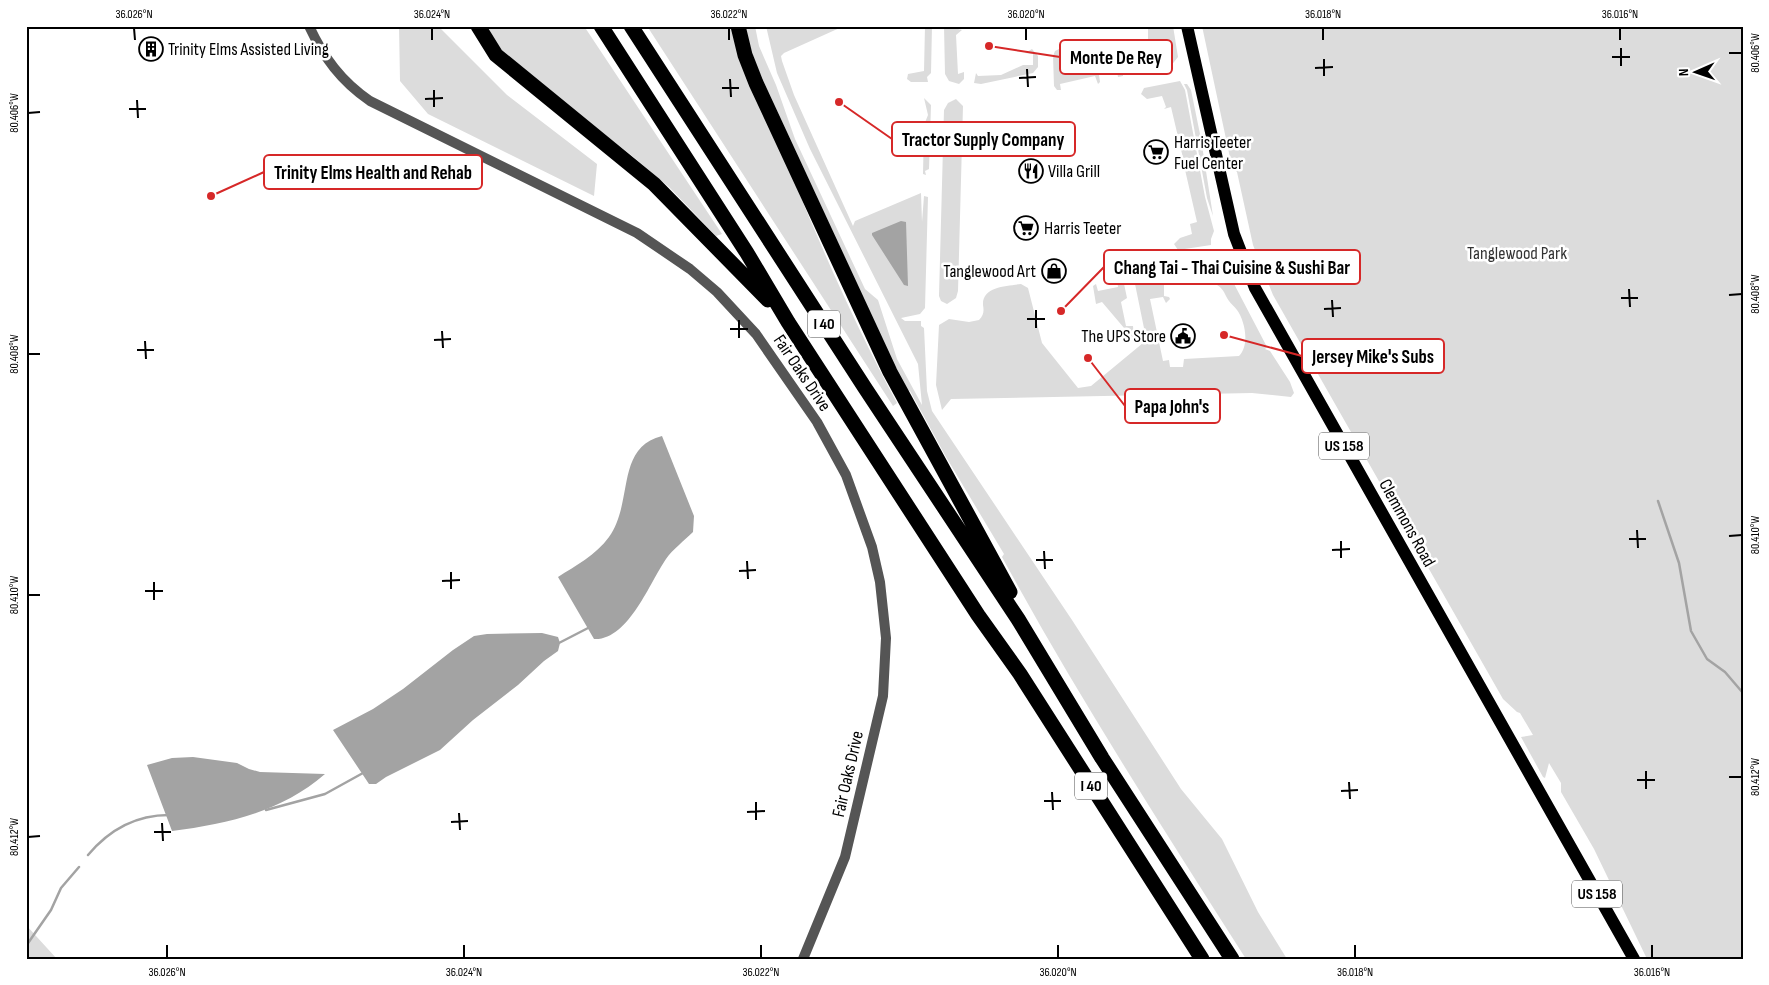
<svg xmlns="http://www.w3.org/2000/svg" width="1769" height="985" font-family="'Sofia Sans Condensed',sans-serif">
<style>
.green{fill:#dcdcdc}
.water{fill:#a3a3a3}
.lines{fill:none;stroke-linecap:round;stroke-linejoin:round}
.stream{stroke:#a3a3a3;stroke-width:2.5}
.tertiary{stroke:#555;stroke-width:10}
.primary{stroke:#000;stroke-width:12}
.motorway{stroke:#000;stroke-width:15}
.ticks{fill:none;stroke:#000;stroke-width:2}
.labels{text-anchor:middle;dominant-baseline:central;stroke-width:5;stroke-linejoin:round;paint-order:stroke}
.shield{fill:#fff;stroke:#4c4c4c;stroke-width:1}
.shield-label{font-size:16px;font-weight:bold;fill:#000}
.poi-label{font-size:18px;fill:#000;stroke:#fff;text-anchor:start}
.park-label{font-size:18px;fill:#333;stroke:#fff}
.street-label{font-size:18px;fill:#000;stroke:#fff}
.leader{fill:none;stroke:#d62828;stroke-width:2}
.callout-dot{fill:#d62828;stroke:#fff;stroke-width:2}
.callout{fill:#fff;stroke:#d62828;stroke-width:2}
.callout-label{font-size:19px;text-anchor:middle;font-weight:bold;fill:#000}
.neatline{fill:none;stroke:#000;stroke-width:2}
.ticks-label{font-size:12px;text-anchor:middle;fill:#000}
</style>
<rect width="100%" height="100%" fill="#fff"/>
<path class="green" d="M399,26H438L507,95L597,164L594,196L428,114L400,81Z
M484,26H584L722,234L716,236L669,187L631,155L508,59Z
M647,26H734C782,154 832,282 897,403L893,406Z
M744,26H755L759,46L776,85L795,139L865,289L878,300L897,359L922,405L918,364L810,149L777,73L766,26H844L784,53L781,56L782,61L794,95L853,226L855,221L921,193L922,222L924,196L928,197L925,308L920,314L901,318L905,321H921V326L924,328L927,391L932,411L1072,620L1181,789L1222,839L1258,912L1287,959H1246C1162,827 1077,695 1002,557L1004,554L946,457L910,391L906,390L756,65Z
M925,26H932L931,73L927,77L928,82H911L907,79L908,74L924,71Z
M944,26H957L958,29L962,30L956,35L958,74L964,72V79L959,84L949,81L945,74Z
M1148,26H1173L1178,57L1170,67L1140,73L1135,69L1134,62L1144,56L1148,51Z
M1202,26H1743V959H1647L1594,849L1561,792V783L1549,763L1545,778L1543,777L1521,737L1533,735L1520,713L1517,712L1503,699L1273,295L1253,245L1237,172L1232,167Z
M1061,48L1067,52V73H1071V66L1117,62L1123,66V76L1118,77L1117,72L1099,75L1100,82L1098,84L1095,76L1060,84L1061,90H1057L1054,86L1053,56L1055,51Z
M1032,49L1038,56V67L1033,73L981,84L974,83L976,73L978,76L1001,75L1023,65H1033V54L1025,53Z
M1180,81L1185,90L1205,197L1214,231L1211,239V245L1178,250L1174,244L1180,238L1192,234L1190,224L1197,222L1183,161H1176L1183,158L1171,107L1164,109L1166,107L1162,96L1147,99L1141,94L1144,88Z
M1184,84H1187L1191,90L1201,139L1213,216L1207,198L1187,90Z
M924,98L931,105L929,169L925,171L926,175L923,174L924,125L928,115Z
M956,99L963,106L958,291L956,298L947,304L941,301L939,296L944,110L948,103Z
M1223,259L1230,265L1232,280L1267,347L1265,349L1270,351L1290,382L1294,393L1291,397L1252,393L951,399L942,410L936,385L939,325L949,319L969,322L979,320C984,315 984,311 983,305C982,286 1007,286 1021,284L1028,288L1042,343L1078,388L1091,386L1143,343L1145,333L1135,284L1142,276L1161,272L1167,273L1170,282L1164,283V296L1169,297L1170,299L1166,303L1163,297L1150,299L1163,361L1169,360L1170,367H1183L1184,359L1239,356C1250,345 1245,321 1237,310C1235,307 1231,304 1229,301C1224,294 1225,290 1217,285L1218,278H1189V284H1186L1181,276L1182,269L1187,266Z
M1123,279L1127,298L1121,302L1126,326H1133L1134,338L1129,341L1125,339L1130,335L1102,302L1096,304L1093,286L1096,284L1098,291L1118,287L1117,280Z
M26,925L57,959H27Z"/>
<path class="water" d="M901,221L906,222L908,286L904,285L872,235V233Z
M662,436L694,516L693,532C684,541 673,549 666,559C650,582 628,641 594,639L558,577C575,566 596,555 609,537C634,502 615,448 662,436Z
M542,633L558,637L560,643L558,651L544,661L518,685L473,720L440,750L386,777L376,784H369L333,730L373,709L403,689L453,650L474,636L487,634Z
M193,757L237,763L249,769L260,772L325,774C281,812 228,824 172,831L147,765L172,758Z"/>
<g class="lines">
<path class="stream" d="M1658,501L1679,563L1691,631L1707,659L1725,672L1743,693
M557,644L590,627
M266,810L325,794L363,773
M88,855C109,830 136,815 169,815
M26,946L51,910L61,888L79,867"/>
<path class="tertiary" d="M309,26C324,58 341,81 370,101L637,233L690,269L717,292L756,334L817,422L846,475L872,547L880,582L886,638L883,696L845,857L803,959"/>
<path class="primary" d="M1187,26L1234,234L1255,288L1634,959"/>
<path class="motorway" d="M478,26L496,55L654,184L768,300
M601,26L747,253L788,322L978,615L1020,674L1202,959
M631,26L865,388L1018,619L1102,758L1232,959
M738,26L745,55L756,83L890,372L1010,592"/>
</g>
<path class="ticks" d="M134,28L135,40M432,28V40M729,28V40M1026,28V40M1323,28V40M1620,28V40M1621,48V66M1729,53H1742M1612,57H1630M1324,59V76M1315,68L1333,67M1027,69L1028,87M1019,78L1036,77M730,79L731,97M722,88H739M434,90V107M425,99L443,98M137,100L138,118M129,109H146M28,113L40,112M1629,289L1630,307M1729,295L1742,294M1621,298H1638M1332,300L1333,317M1324,309L1341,308M1036,310V328M1027,319H1045M739,320V338M730,329H748M442,331L443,348M434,340L451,339M145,341L146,359M137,350H154M28,354H40M1637,530L1638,548M1729,536L1742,535M1629,539H1646M1341,541V558M1332,550L1350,549M1044,551L1045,569M1036,560H1053M747,561L748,579M739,571L756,570M451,572V589M442,581L460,580M154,582V600M145,591H163M28,595H40M1646,771V789M1729,777H1742M1637,780H1655M1349,782L1350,799M1341,791L1358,790M1052,792L1053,810M1044,801H1061M756,802V820M747,812L765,811M459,813L460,830M451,822L468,821M162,823L163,841M154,832H171M28,837L40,836M167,945V958M464,945V958M761,945V958M1058,945V958M1355,945V958M1652,945V958"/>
<defs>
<g id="building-ring" transform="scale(1.25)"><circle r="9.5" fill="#fff" stroke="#000" stroke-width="1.5"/><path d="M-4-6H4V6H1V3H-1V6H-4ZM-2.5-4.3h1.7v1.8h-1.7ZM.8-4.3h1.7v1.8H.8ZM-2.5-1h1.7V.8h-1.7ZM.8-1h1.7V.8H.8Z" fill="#000"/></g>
<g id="supermarket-ring" transform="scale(1.25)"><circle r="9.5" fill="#fff" stroke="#000" stroke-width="1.5"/><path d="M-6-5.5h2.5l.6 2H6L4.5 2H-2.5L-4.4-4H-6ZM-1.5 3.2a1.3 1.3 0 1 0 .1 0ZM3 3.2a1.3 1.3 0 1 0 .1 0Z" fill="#000"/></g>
<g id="restaurant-ring" transform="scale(1.25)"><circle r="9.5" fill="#fff" stroke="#000" stroke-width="1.5"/><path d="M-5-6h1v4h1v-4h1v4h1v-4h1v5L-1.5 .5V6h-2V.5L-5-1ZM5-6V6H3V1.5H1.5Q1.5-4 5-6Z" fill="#000"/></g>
<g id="shop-ring" transform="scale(1.25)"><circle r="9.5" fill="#fff" stroke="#000" stroke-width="1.5"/><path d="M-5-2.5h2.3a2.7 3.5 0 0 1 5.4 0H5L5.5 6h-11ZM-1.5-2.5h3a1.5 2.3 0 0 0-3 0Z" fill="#000"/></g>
<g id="civic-ring" transform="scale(1.25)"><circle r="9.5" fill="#fff" stroke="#000" stroke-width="1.5"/><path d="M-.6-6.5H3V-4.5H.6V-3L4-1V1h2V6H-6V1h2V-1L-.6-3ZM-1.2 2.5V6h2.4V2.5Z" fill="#000"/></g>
</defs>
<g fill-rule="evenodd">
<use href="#building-ring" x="151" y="49"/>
<use href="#supermarket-ring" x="1156" y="152"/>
<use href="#restaurant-ring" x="1031" y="171"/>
<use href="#supermarket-ring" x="1026" y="228"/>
<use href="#shop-ring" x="1054" y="271"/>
<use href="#civic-ring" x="1183" y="336"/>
</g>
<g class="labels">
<g class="shield">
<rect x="808" y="310.5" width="32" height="27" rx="4"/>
<rect x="1319" y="432.5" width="50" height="27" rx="4"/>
<rect x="1075" y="772.5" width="32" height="27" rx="4"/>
<rect x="1572" y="880.5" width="50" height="27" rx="4"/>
</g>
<g class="shield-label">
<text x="824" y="324">I 40</text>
<text x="1344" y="446">US 158</text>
<text x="1091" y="786">I 40</text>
<text x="1597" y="894">US 158</text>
</g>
<g class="poi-label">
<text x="168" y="49">Trinity Elms Assisted Living</text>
<text x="1174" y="142">Harris Teeter<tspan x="1174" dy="21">Fuel Center</tspan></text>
<text x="1048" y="171">Villa Grill</text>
<text x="1044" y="228">Harris Teeter</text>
<text x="1036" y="271" text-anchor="end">Tanglewood Art</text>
<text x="1166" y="336" text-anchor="end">The UPS Store</text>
</g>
<g class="park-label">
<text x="1517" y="253">Tanglewood Park</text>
</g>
<g class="street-label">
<text transform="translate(802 373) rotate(56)">Fair Oaks Drive</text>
<text transform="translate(1407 523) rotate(61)">Clemmons Road</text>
<text transform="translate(848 774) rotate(-77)">Fair Oaks Drive</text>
</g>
</g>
<path class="leader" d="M989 46L1060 57M839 102L892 139M211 196L264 172M1061 311L1104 267M1224 335L1302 356M1088 358L1125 406"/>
<g class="callout-dot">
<circle cx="989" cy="46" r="5"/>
<circle cx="839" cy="102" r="5"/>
<circle cx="211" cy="196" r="5"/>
<circle cx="1061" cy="311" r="5"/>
<circle cx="1224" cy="335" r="5"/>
<circle cx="1088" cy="358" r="5"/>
</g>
<g class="callout">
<rect x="1060" y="40" width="112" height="34" rx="5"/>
<rect x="892" y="122" width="183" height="34" rx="5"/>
<rect x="264" y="155" width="218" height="34" rx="5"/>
<rect x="1104" y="250" width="256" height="34" rx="5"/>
<rect x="1302" y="339" width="142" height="34" rx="5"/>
<rect x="1125" y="389" width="95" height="34" rx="5"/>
</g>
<g class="callout-label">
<text x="1116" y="64">Monte De Rey</text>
<text x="983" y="146">Tractor Supply Company</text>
<text x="373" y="179">Trinity Elms Health and Rehab</text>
<text x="1232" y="274">Chang Tai - Thai Cuisine &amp; Sushi Bar</text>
<text x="1373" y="363">Jersey Mike's Subs</text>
<text x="1172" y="413">Papa John's</text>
</g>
<rect width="1769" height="985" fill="none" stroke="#ffffff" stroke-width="55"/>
<g transform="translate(1696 72) rotate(268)" stroke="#ffffff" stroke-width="4" paint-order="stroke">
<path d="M0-4L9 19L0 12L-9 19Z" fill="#000000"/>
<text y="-8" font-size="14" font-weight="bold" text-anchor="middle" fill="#000000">N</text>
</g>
<rect x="28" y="28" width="1714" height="930" class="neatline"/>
<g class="ticks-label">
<text x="134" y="18">36.026°N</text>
<text x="432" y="18">36.024°N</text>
<text x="729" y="18">36.022°N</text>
<text x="1026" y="18">36.020°N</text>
<text x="1323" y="18">36.018°N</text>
<text x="1620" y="18">36.016°N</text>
<text transform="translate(1755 53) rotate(-90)" y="4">80.406°W</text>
<text transform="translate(14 113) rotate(-90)" y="4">80.406°W</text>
<text transform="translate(1755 294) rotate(-90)" y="4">80.408°W</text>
<text transform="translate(14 354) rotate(-90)" y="4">80.408°W</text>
<text transform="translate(1755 535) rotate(-90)" y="4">80.410°W</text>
<text transform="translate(14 595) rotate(-90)" y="4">80.410°W</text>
<text transform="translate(1755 777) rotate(-90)" y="4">80.412°W</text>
<text transform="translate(14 837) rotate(-90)" y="4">80.412°W</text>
<text x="167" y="976">36.026°N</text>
<text x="464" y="976">36.024°N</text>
<text x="761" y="976">36.022°N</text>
<text x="1058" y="976">36.020°N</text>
<text x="1355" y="976">36.018°N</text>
<text x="1652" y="976">36.016°N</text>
</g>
</svg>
